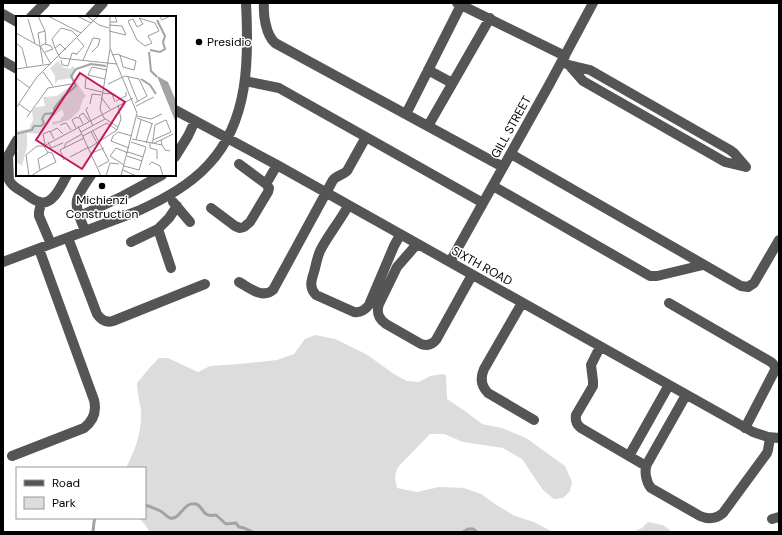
<svg xmlns="http://www.w3.org/2000/svg" width="782" height="535" font-family="'DM Sans',sans-serif">
<style>
.green{fill:#dcdcdc}
.lines{fill:none;stroke-linecap:round;stroke-linejoin:round}
.stream{stroke:#a3a3a3;stroke-width:3}
.minor{stroke:#555;stroke-width:10}
.poi-dot{fill:#000;stroke:#fff;stroke-width:1.5}
.labels{text-anchor:middle;dominant-baseline:central;stroke-width:3;stroke-linejoin:round;paint-order:stroke}
.poi-label{font-size:12px;fill:#000;stroke:#fff;text-anchor:start}
.street-label{font-size:12px;fill:#000;stroke:#fff}
.inset-river{fill:none;stroke:#a3a3a3;stroke-width:2}
.inset-road{fill:none;stroke:#999;stroke-width:1}
.view{fill:#c2185b;fill-opacity:0.15;stroke:#c2185b;stroke-width:2}
.inset-edge{fill:none;stroke:#000;stroke-width:2}
</style>
<rect width="100%" height="100%" fill="#fff"/>
<path class="green" d="M315,335L335,339L366,354L394,374L407,381L419,382L430,376L442,374L446,375L447,399L465,411L482,424L502,428L526,438L565,466L572,482L570,491L563,498L554,499L543,490L522,459L503,448L463,442L444,434H430L398,467C394,475 395,479 397,488L417,492L439,487L464,488L481,494L498,506L515,516L534,522L553,532H150L145,525L139,518H145V468H126C135,450 142,432 141,411C140,402 137,393 137,383L152,365L159,358H168L198,372L210,366L239,364L277,360L294,354L305,339Z
M648,522L663,525L672,532H633L642,528Z"/>
<g class="lines">
<path class="stream" d="M145,505C151,507 157,509 162,512C165,514 167,517 170,518C181,520 183,501 196,504C204,506 201,518 216,515L226,524L236,523L239,527L244,528L253,532
M93,532L94,522L95,518
M463,532L468,529H473L477,532"/>
<path class="minor" d="M264,3C263,15 266,35 275,43L503,167
M457,3L565,56
M3,14L17,22
M31,17L45,3
M90,17L103,3
M3,61L17,69
M562,62L569,65L583,81L725,162L746,167
M569,65L590,70L730,150L734,153L746,167
M428,70L452,83
M245,81L279,88L483,203
M175,110L277,165L753,432L768,437L779,438
M406,114L461,5
M428,126L490,18
M17,140L8,156L9,180C12,187 20,190 26,194C30,197 35,201 40,202C53,206 62,184 67,175
M511,154L741,286L748,287L754,283L779,240
M175,157L188,136L195,121
M266,184L277,165
M493,186L650,276H657L703,265
M173,202L190,222
M41,203L39,212V216L51,244
M348,206C340,221 328,235 320,251C317,258 316,265 314,272C311,281 309,288 316,295L354,312C361,313 365,310 369,305L394,246L400,235
M211,208L235,226L240,228L244,227L250,222L268,192L269,188L266,184L239,164
M80,216L123,196L162,175
M158,229L171,268
M85,231C82,222 75,210 77,200C79,192 86,183 91,175
M68,238L97,314C101,320 106,323 113,321L205,284
M131,242L158,229L169,218L177,206
M417,244L397,267L379,304C376,313 379,319 386,324L421,344C427,346 432,345 436,340L472,275
M3,262L138,211C164,199 190,185 209,164C249,121 249,59 246,3
M450,262L549,85L593,3
M239,282C250,288 262,299 273,290L333,180C337,175 343,175 347,171L366,137
M522,303L484,369C480,378 481,386 488,393L534,420
M669,303L771,362C775,365 776,368 774,372L745,428
M600,347L591,365L593,381V386L576,415C575,421 577,425 581,428L646,466
M686,395L647,464C644,471 646,482 651,488L700,516C709,520 716,519 723,513L767,453L768,450L770,438
M12,456L84,428C93,421 97,412 94,400L39,249
M629,456L669,385
M772,519L779,517"/>
</g>
<g class="poi-dot">
<circle cx="199" cy="42" r="4"/>
<circle cx="102" cy="186" r="4"/>
</g>
<g class="labels">
<g class="poi-label">
<text x="207" y="42">Presidio</text>
<text x="102" y="200" text-anchor="middle">Michienzi<tspan x="102" dy="14">Construction</tspan></text>
</g>
<g class="street-label">
<text transform="translate(511 127) rotate(-61)">GILL STREET</text>
<text transform="translate(482 266) rotate(29)">SIXTH ROAD</text>
</g>
</g>
<g transform="translate(16 16)">
<rect width="160" height="160" fill="#fff"/>
<path d="M42,45L46,51L54,53L57,50L60,54L57,62L42,64L39,68V60L34,52ZM60,66L70,80L67,83L63,95L53,104L37,109L36,106L43,105L48,99L46,93L31,106L24,118L11,117V131L6,150L0,146L2,134L0,132V115L13,113L17,104L16,95L20,91L29,90L27,81L41,80Z" fill="#dcdcdc"/>
<path d="M141,60L152,66L160,85V107Z" fill="#a3a3a3"/>
<path class="inset-river" d="M134,34L144,36L149,33L147,26L149,20L141,4M133,36L135,55L141,61M125,63L134,69L140,78M0,118L16,114L18,110H25L28,107L26,103L29,98L38,97V92L47,81L60,70L55,60L60,53L75,48L90,50"/>
<path class="inset-road" d="M22,0L29,15L30,27L25,30M32,0L65,17M61,0L75,7M71,0L83,9L93,12M94,0V32L121,97L105,160M144,1L146,4L154,0M123,2L139,7L143,15L132,20L136,27L129,30L121,24L112,5L117,3L121,11L127,8ZM12,3L19,27M94,6H101L99,0M93,15L110,19L106,10L93,9M0,17L25,31L35,48M0,27L6,32L11,51M39,32L36,23L45,12L56,15L62,21M94,33L84,93L88,102L102,111M50,34L44,28L39,32L44,42L101,48M29,36L37,33L35,30L29,28M60,39L68,30L61,22M96,39L103,38V39L120,45L118,54L107,51L104,39M45,44L46,49L52,50L56,37L61,38M67,44L77,22L84,23L82,30L76,36M27,48L22,17L29,15M0,53L35,48M27,56L37,70M112,61L122,86M0,62L14,72M70,62L69,72L86,76M89,63L72,59L76,51L91,54M92,68L109,60L123,63L131,80L119,87M86,77L96,78L99,86M85,81L94,93M100,85L110,80V76M3,88L14,96M74,88L76,78L85,79M120,90L138,81M72,91L70,94L77,110M0,92L21,61L82,0M121,100L135,103L146,98M11,101L32,72L55,68M121,102L137,108M67,108L63,100L67,97L73,105M44,109L50,107L55,114M62,110L85,160M60,112L56,104L61,101L63,103M77,115L83,126M34,116L41,112L47,118M65,116L89,103M75,116L81,127M67,120L91,107L101,114M116,123L146,129L149,134L154,135M120,124L125,104M145,124L157,118M32,126L35,132L47,127M130,127L136,108M134,127V132L141,134V143M136,127L137,124L155,116L150,104L139,109L137,124M138,127L145,124L146,129M29,128L27,118L34,115L38,123M28,130L117,82M48,132L50,127L66,118M73,132L101,114L105,103L102,89M113,132L95,125L97,120L102,116L116,120M112,136L127,141L130,131L115,126M76,137L88,132M111,140L126,145M54,141L73,131M48,144L44,134L68,122M108,149L94,140L100,132L112,137M133,149L136,146L144,150L147,160M108,150L123,154L127,141M82,151L93,145L83,126M24,154L40,146L36,137L32,136M107,154L120,160M13,160L10,139L21,130H28L32,137L22,143L24,154L15,160M90,160L94,147L103,148"/>
<path class="view" d="M64,57L109,86L66,153L20,124Z"/>
<rect width="160" height="160" class="inset-edge"/>
</g>
<rect width="782" height="535" fill="none" stroke="#000000" stroke-width="8"/>
<rect x="16" y="467" width="130" height="52" fill="#ffffff" stroke="#999999"/>
<rect x="24" y="480" width="20" height="6" fill="#555555" stroke="#999999"/>
<text x="52" y="487" font-size="12" fill="#000000">Road</text>
<rect x="24" y="497" width="20" height="12" fill="#dcdcdc" stroke="#999999"/>
<text x="52" y="507" font-size="12" fill="#000000">Park</text>
</svg>
